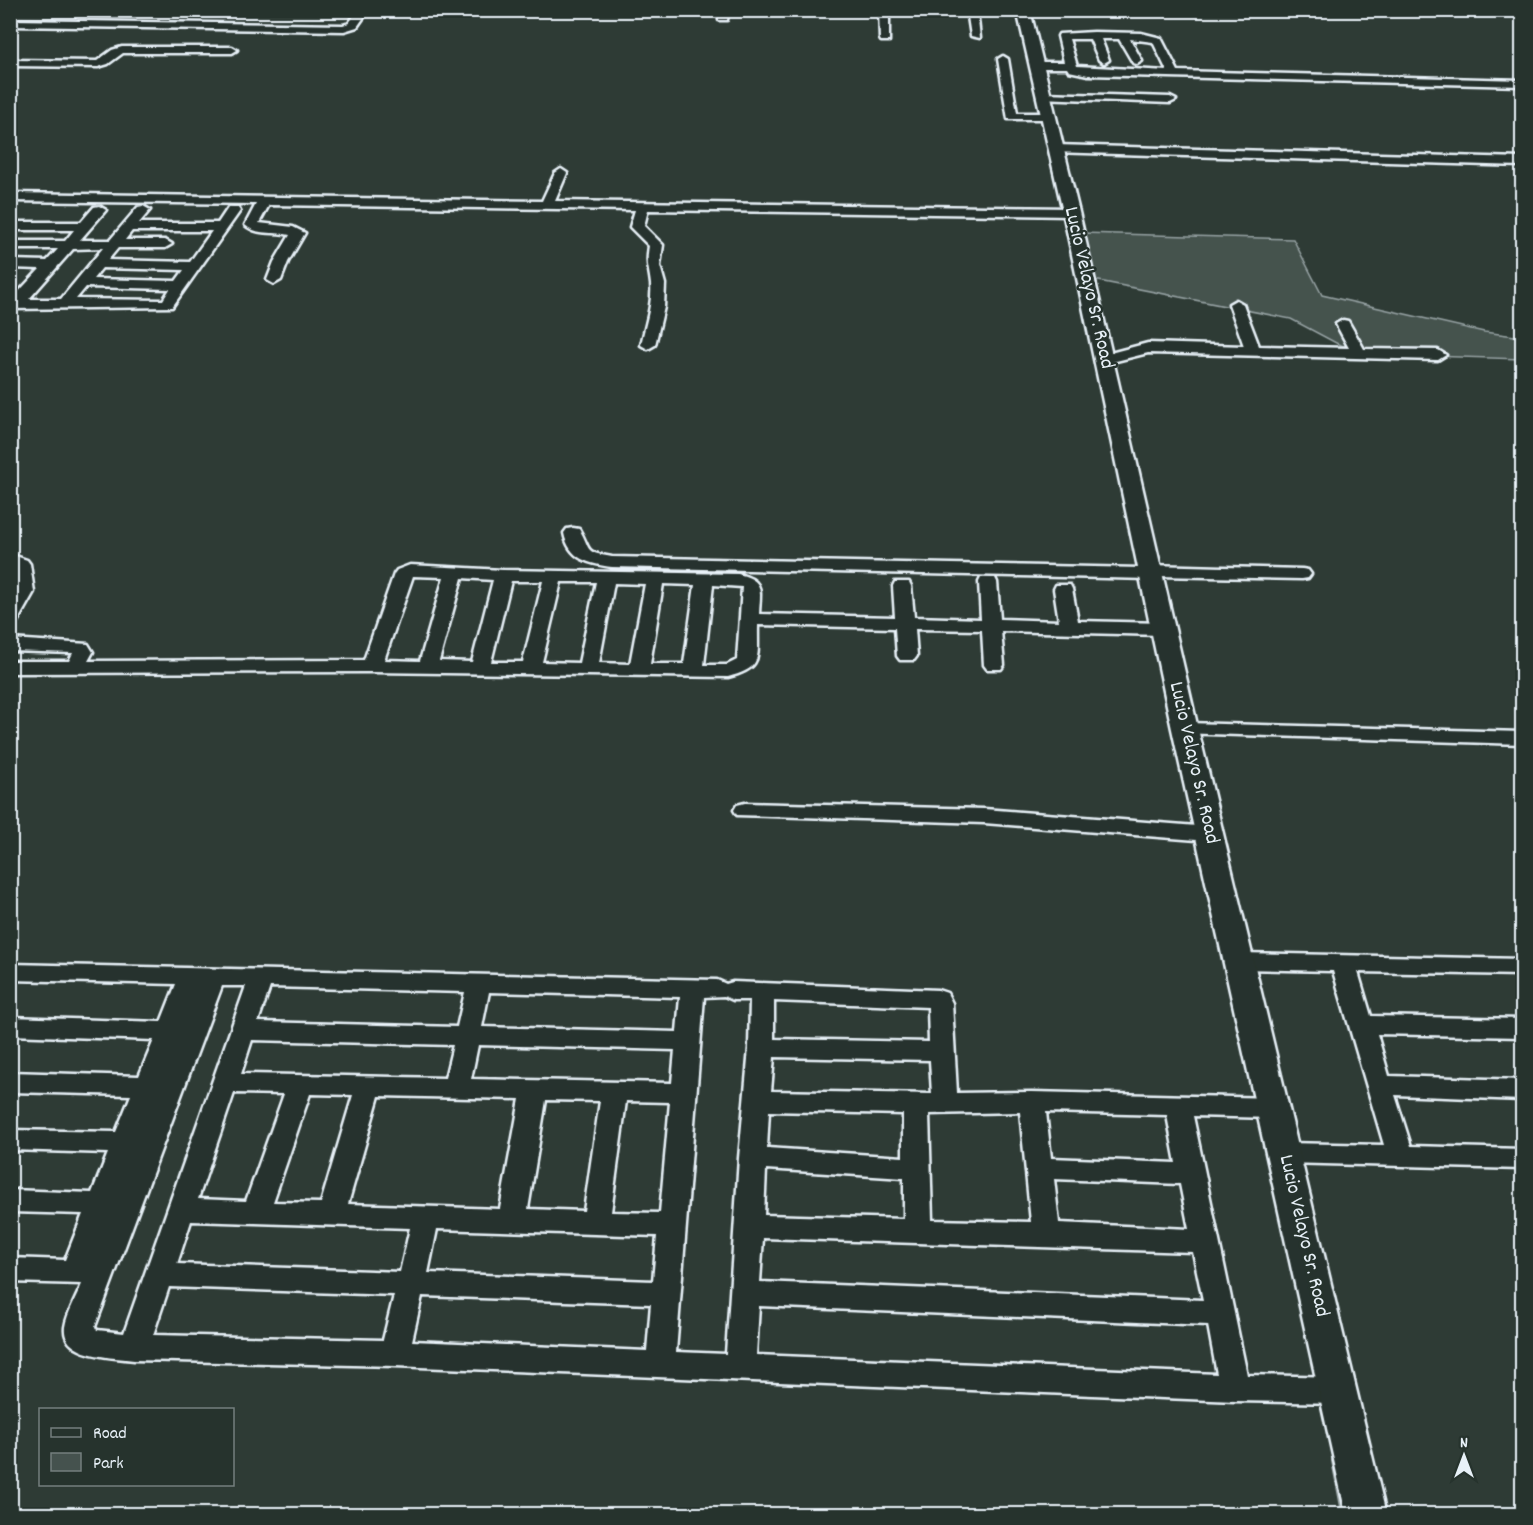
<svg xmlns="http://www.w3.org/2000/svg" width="1533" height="1525" font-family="Dekko,sans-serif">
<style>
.green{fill:#45524e;stroke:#96a2a3;stroke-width:1.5}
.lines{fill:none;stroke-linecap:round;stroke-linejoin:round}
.stream{stroke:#9da8a9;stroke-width:6}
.minor-casing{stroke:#e8f1f8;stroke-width:5}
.major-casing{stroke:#e8f1f8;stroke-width:5}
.minor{fill:#26332d;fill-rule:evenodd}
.major{fill:#26332d;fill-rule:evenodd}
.labels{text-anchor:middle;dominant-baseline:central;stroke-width:5;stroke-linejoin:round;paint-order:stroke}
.street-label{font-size:21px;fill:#e8f1f8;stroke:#26332d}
</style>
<rect width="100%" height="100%" fill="#2e3b35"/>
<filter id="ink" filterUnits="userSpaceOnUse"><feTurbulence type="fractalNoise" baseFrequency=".0167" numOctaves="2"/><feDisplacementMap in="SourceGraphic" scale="12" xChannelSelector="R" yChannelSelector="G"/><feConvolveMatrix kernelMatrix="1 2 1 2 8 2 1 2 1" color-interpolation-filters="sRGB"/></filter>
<g filter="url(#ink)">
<path class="green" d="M1081,233L1293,239L1322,295L1484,332L1522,337V359L1367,354L1338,344L1291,319L1094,280Z"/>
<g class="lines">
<path class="stream" d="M1334,1461L1344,1512"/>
<g class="minor-casing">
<path id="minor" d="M358,10H369L357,27L344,31L10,26V20L343,25L349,23Z
M719,10H729L727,20H719Z
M879,10H889V41H881L880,39Z
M967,10H977L980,38L971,36Z
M1094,32L1141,33L1161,38L1178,71L1522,80V86L1088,75L1069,71L1067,68H1036L1031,65L1036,62H1064L1058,36L1059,34ZM1069,39H1090L1099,60L1104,63L1109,60L1101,39H1119L1133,63L1137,64L1142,61L1130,39L1153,42L1167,71L1077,66Z
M122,47H232L237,50L232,53H123L108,64L98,67L10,66V60L97,61L112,50Z
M1003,56L1008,59L1017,113H1048L1052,115V119H1008L998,59Z
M1043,93L1170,97L1176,100L1170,103L1039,98L1037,96Z
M1055,145L1522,158V166L1051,152L1049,149Z
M561,169L567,173L555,201L1071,208L1078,212L1071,216L648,210L644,226L663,245L660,266L665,284L664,307L655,345L648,349L641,345C645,326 653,304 651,284C649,266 646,265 649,246L630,227L635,210L269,205L259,223L293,227L305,233L288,262L281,280L274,284L267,280L274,262L290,235C276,231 257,236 245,225L256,204L10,201V193L542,201L555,173Z
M99,206L106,210L80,240H110L138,207L143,206L150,210L139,223H218L228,208H238L240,211L172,307L10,309V301L40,269L10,268V260L47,261L58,249H10V241H65L74,230H10V222H81L94,207ZM132,231H212L190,262L108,260L118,248H165L172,244L165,240H125ZM103,248L61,299H29L73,249ZM102,268L184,270L176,281L93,279ZM86,287L170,289L163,300L76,299Z
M1236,300L1243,304L1259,346L1349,348L1336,324L1343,320L1348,321L1364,349L1438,350L1446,355L1438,360L1148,353L1104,364L1096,359L1099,356L1148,343L1244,346L1229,304Z
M573,528L579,529C592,550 582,552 612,557L1141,568L1149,565L1302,569L1308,570L1311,574L1308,578L1302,579L1158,576L1150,579L612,567C589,564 569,559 564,533L567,529Z
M10,554L27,560L30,564L34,592L17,622L10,624V601L16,592Z
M410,565L503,570L738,574C765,581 760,589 759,614L895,617L893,586L895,582H909L911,586L914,617L981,619L979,582L981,578H995L997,582L1000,619L1059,621L1054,589L1056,585H1070L1072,589L1078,621L1162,623L1169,625L1172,629L1169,633L1162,635L1001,631L1004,665L1001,669H987L984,665L982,630L915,629L917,656L914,660H900L897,656L895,628L758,625C757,657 764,668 728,677L372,672L10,673V661H69L73,653L10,651V639L88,644L93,652L88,661L364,660L394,574L397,570ZM413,576L444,577L420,661L384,660ZM462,578L493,580L472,662L439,661ZM511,581H543L523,662H491ZM561,582H596L579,663L542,662ZM614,583L645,584L630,664L599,663ZM663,584L695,585L684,664H650ZM713,585L742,587L737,660L727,665H704Z
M1185,723L1522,732V744L1178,733L1175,729L1178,725Z
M745,803L984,809L1209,827L1217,829L1220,834L1217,839L1209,841L984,823L737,815L734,810L737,805Z
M1238,953L1522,959V975L1358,972L1371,1016L1522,1019V1037L1377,1034L1389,1076L1522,1080V1100L1395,1095L1411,1146L1522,1149V1169L1284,1163L1275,1160L1271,1153L1275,1146L1284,1143L1384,1145L1333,971L1238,969L1230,967L1226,961L1230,955Z
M10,964L717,980L726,984L733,982L938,990L947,993L952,1003L957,1093L1032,1092L1273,1098L1282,1101L1286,1108L1282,1115L1273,1118L1193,1116L1247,1375L1339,1377L1350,1381L1354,1390L1350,1399L1339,1403L1235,1401L395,1366L134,1360C115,1357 62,1358 65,1327C67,1313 77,1297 82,1284L10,1282V1258L65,1260L83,1214L10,1212V1190L92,1193L108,1153L10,1150V1130L116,1132L131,1095L10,1092V1072L139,1076L154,1040L10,1035V1017L161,1022L176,984L10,980ZM222,986H246L124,1333L97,1330L95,1327ZM270,987L465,992L457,1027L258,1022ZM489,992L680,997L677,1032L482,1027ZM724,996L733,1000H750L749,1048L739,1158L726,1354L676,1352L704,997ZM774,1001L928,1007L929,1042L774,1039ZM252,1040L453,1045L445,1078L241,1074ZM478,1045L675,1050L672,1083L471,1079ZM774,1057L930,1060L932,1094L771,1091ZM234,1093L284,1094L246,1201L198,1199ZM310,1094L353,1095L321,1203L273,1202ZM379,1096L520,1099L500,1209L348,1204ZM546,1100L600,1101L584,1211L528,1209ZM626,1101L670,1102L660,1213L611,1212ZM769,1111L903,1114V1157L767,1148ZM1020,1112L1031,1222L932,1220L929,1114ZM1046,1112L1167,1115L1176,1163L1051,1158ZM766,1169L904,1178V1219L764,1215ZM1054,1179L1180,1184L1189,1229L1059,1223ZM191,1221L410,1228L400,1272L177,1264ZM437,1229L657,1236L653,1281L428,1273ZM763,1238L1193,1252L1203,1300L760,1282ZM169,1287L394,1295L383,1340L153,1335ZM422,1296L651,1304L647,1351L412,1341ZM759,1306L1208,1325L1217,1374L756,1355Z"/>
</g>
<g class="major-casing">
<path id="major" d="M1017,10H1030L1079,212L1198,729L1386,1514H1346L1172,729L1063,212Z"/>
</g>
<use href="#minor" class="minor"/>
<use href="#major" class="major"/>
</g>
</g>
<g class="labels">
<g class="street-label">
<text transform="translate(1088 288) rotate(77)">Lucio Velayo Sr. Road</text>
<text transform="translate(1193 763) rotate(77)">Lucio Velayo Sr. Road</text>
<text transform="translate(1303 1236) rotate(77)">Lucio Velayo Sr. Road</text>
</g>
</g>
<rect width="1533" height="1525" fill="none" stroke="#26332d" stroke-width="36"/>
<rect x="18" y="18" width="1497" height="1489" fill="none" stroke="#e8f1f8" stroke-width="2" filter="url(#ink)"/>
<rect x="39" y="1408" width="195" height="78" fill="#26332d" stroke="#747f7e" stroke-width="1.5"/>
<rect x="51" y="1428" width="30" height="9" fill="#26332d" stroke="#747f7e" stroke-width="1.5"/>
<text x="93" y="1438" font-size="18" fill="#e8f1f8">Road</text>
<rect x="51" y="1453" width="30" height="18" fill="#45524e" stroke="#747f7e" stroke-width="1.5"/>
<text x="93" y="1468" font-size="18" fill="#e8f1f8">Park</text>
<g transform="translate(1464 1456)" stroke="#26332d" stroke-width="4.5" paint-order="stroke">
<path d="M0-4.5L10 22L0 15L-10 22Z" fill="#e8f1f8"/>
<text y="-9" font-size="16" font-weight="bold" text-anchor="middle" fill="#e8f1f8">N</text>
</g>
</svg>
